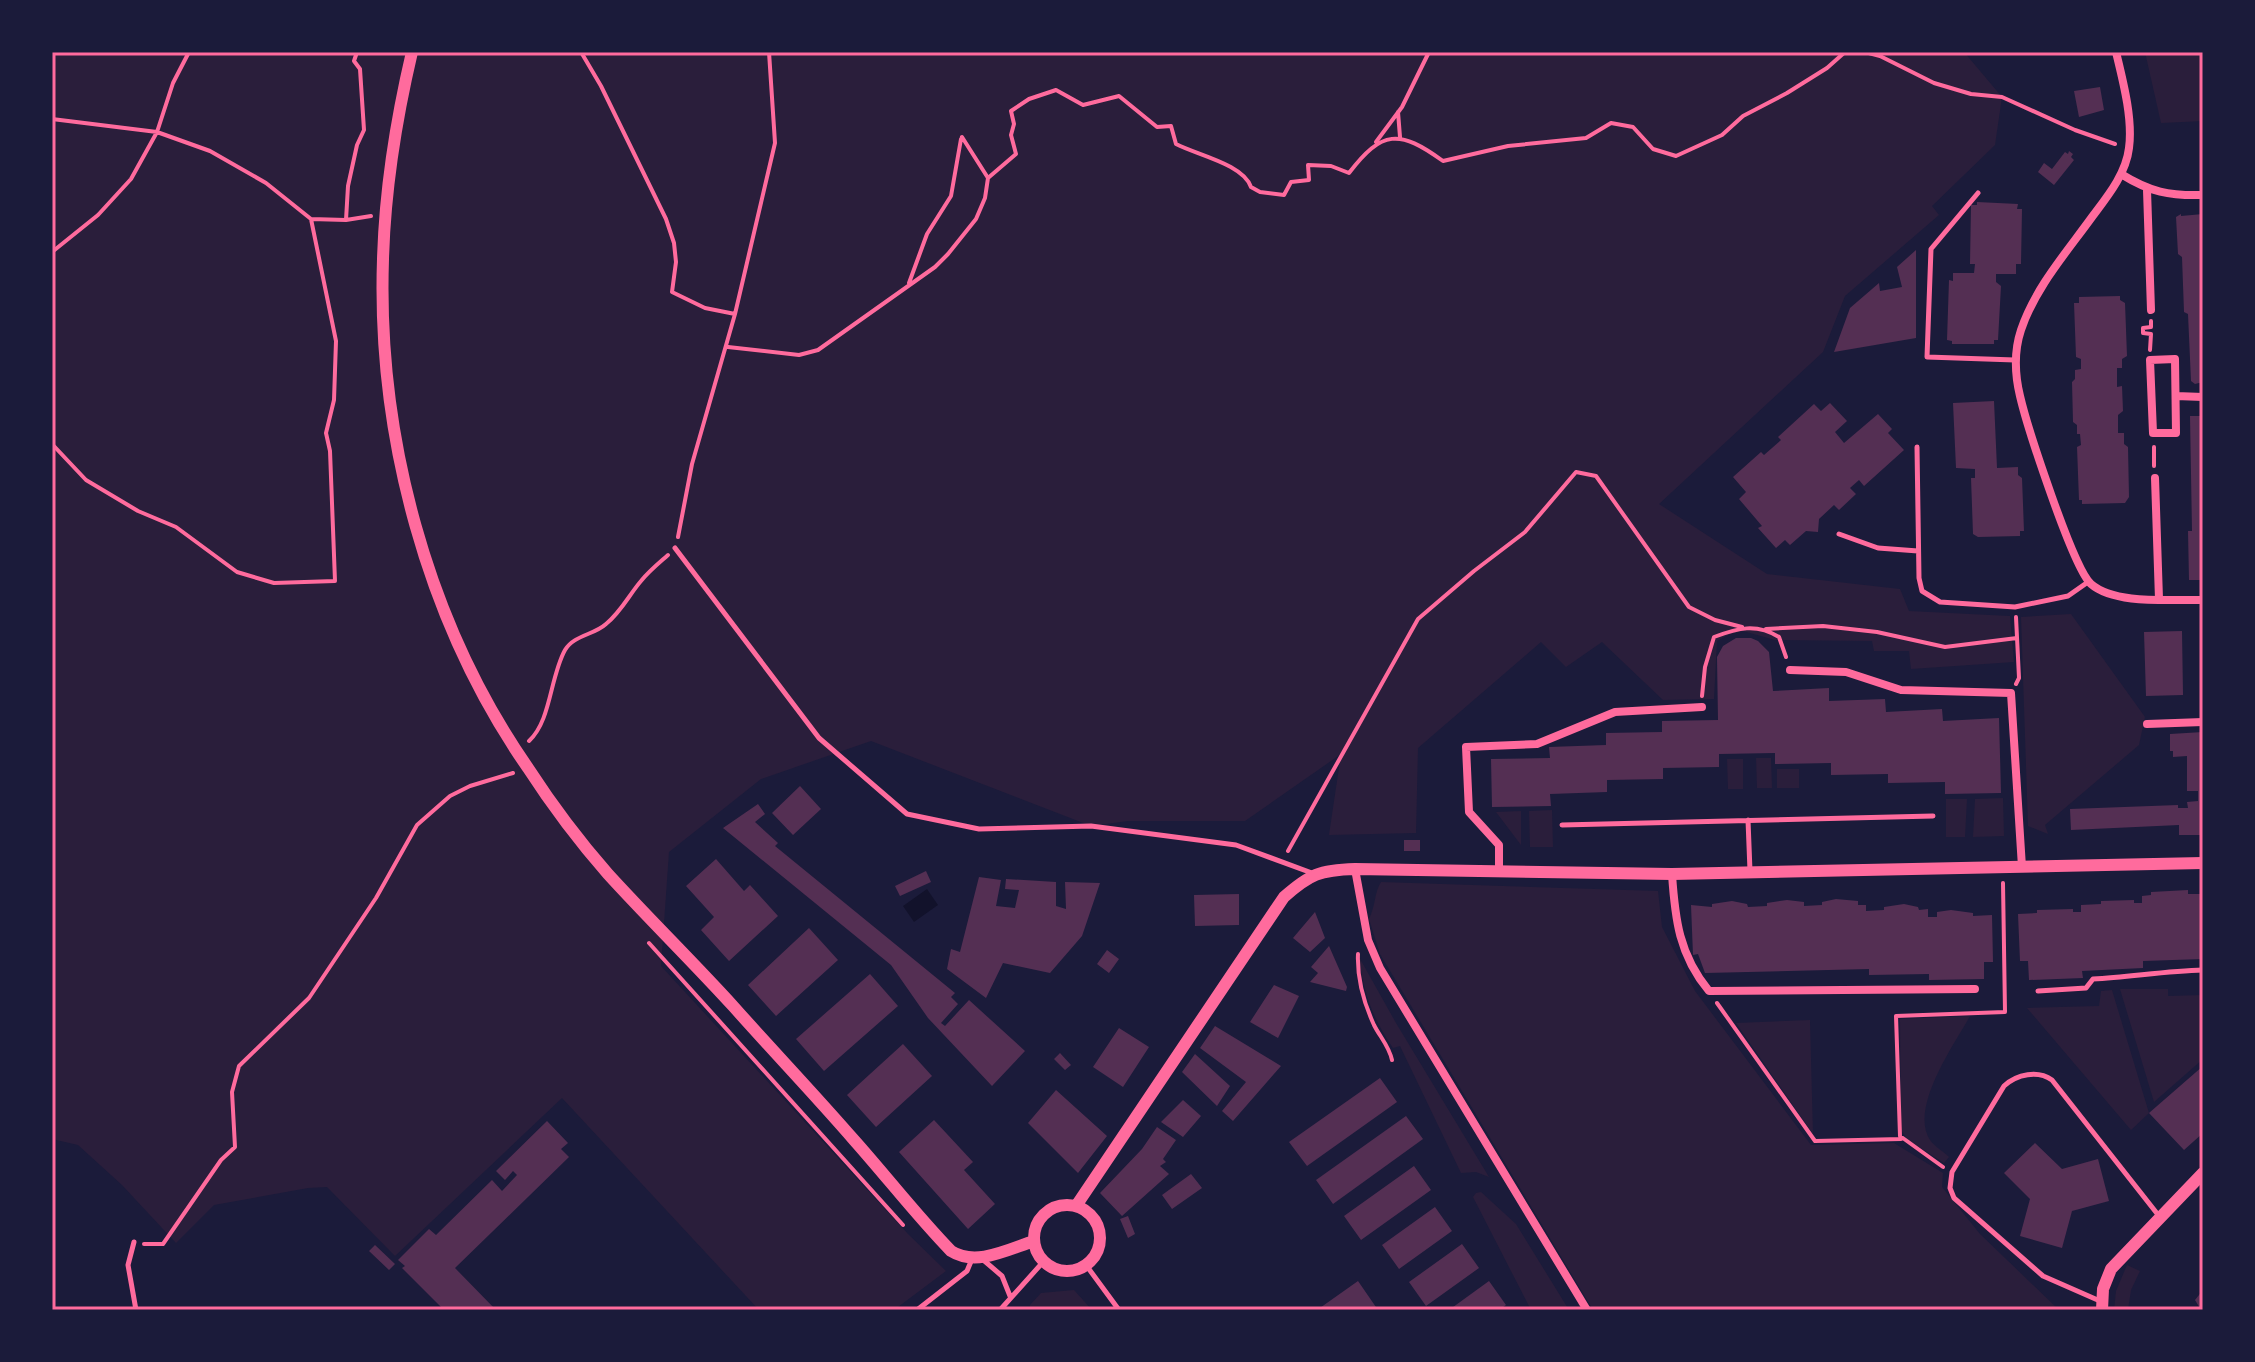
<svg xmlns="http://www.w3.org/2000/svg" width="2255" height="1362" font-family="'DejaVu Sans',sans-serif">
<style>
.green{fill:#2a1e3b}
.water{fill:#12122b}
.building{fill:#542f53}
.lines{fill:none;stroke-linecap:round;stroke-linejoin:round}
.path{stroke:#ff6b9d;stroke-width:4}
.service{stroke:#ff6b9d;stroke-width:5}
.minor{stroke:#ff6b9d;stroke-width:8}
.tertiary{stroke:#ff6b9d;stroke-width:12}
.neatline{fill:none;stroke:#ff6b9d;stroke-width:3}
</style>
<rect width="100%" height="100%" fill="#1b1b3a"/>
<path class="green" d="M52,52H1964L2002,97L1995,145L1932,206L1939,215L1845,296L1823,352L1659,504L1767,574L1900,589L1909,611L2010,616L2014,662L1911,669L1909,651H1874L1872,641L1775,640L1743,631L1730,634L1717,641L1714,699L1663,700L1602,642L1566,667L1541,642L1418,748L1416,833L1329,835L1341,754L1245,821H1128L1091,826L871,741L761,779L669,852L661,966L908,1234L946,1271L894,1310H759L562,1098L395,1256L327,1187L308,1188L214,1205L176,1243L122,1185L78,1145L52,1139Z
M2145,52H2203V121L2161,123Z
M2071,614L2145,717L2139,745L2045,825L2048,834L2028,826L2021,617Z
M1756,758H1771L1772,788H1757Z
M1727,759H1743V789H1728Z
M1777,769H1799V788H1777Z
M2003,798L2004,836L1973,837L1975,799Z
M1946,799H1967L1965,837H1946Z
M1552,810L1553,847H1530L1529,811Z
M1521,811V845L1496,812Z
M1381,882L1658,891L1662,927L1695,991L1811,1145L1894,1143L1943,1173L1942,1187L1980,1234L2059,1310H1593L1380,954L1369,919C1376,905 1374,893 1381,882Z
M1359,957L1396,1023L1489,1177L1476,1172L1461,1173L1400,1046L1393,1048C1373,1019 1363,992 1359,957Z
M2120,989H2168V996L2203,995V1059L2154,1102Z
M2112,990L2149,1113L2131,1130L2027,1008L2099,1006L2101,991Z
M1970,1016C1954,1045 1909,1108 1930,1140C1934,1146 1944,1152 1949,1157L1944,1163L1908,1140L1901,1130L1900,1019Z
M1810,1020V1021L1813,1134L1736,1023Z
M1481,1192L1516,1224L1569,1310H1531L1473,1197L1476,1193Z
M2127,1265L2140,1271L2131,1290L2128,1310H2114L2116,1291Z
M1074,1290L1092,1310H1029L1030,1305L1041,1293Z"/>
<path class="water" d="M927,889L938,905L914,922L903,906Z"/>
<path class="building" d="M2100,87L2104,110L2079,117L2074,91Z
M2069,151L2073,154L2071,157L2074,160L2054,185L2038,172L2044,163L2052,169L2065,152L2068,154Z
M1977,202L2018,204L2017,209H2022L2021,264H2016V274H1996V282L2001,286L1998,340H1994V344H1952V341L1947,340L1949,280L1953,281V273H1974L1975,264H1970L1971,205H1977Z
M2181,214V216L2203,214V382L2195,384L2191,381L2188,314L2184,312L2182,257L2178,254L2176,217Z
M1916,250V338L1834,352L1850,308L1879,283L1880,291L1902,287L1897,267Z
M2120,296V300L2125,303L2127,356L2122,359V368H2117V387L2122,386L2123,411L2118,415V433H2124V444L2128,447L2129,497L2125,503L2082,504V500H2079L2077,447L2081,445L2080,434H2077V425L2073,422L2072,382L2075,379V370L2081,369V359L2076,357L2074,303H2079V297Z
M1994,401L1997,468L2018,467V475L2022,478L2024,531H2020V536L1978,537L1973,534L1971,478H1975V469L1956,468L1953,403Z
M1830,403L1847,421L1835,432L1844,443L1878,414L1892,429L1888,433L1904,450L1864,486L1859,480L1850,488L1856,494L1839,510L1834,505L1819,519L1818,532L1806,531L1790,545L1785,540L1776,548L1758,528L1762,526L1739,499L1746,492L1733,477L1761,452L1764,455L1781,440L1778,437L1814,404L1821,411Z
M2190,416H2203V580H2189L2188,531H2192Z
M2182,631L2183,695L2146,696L2144,632Z
M1736,638H1751L1758,641L1769,652L1773,691L1829,688V701L1885,699L1886,712L1942,709L1943,721L1999,718L2001,793L1945,794V782L1888,783V774L1831,775V763L1775,764V753L1719,754V767L1663,768V779L1607,780V792L1550,794L1551,806L1492,807L1491,759L1550,758L1549,747L1606,745V733L1662,732V721L1718,720L1717,657L1723,646Z
M2203,732V828H2200V835H2179V825L2071,830L2070,809L2178,805V808H2188L2187,802L2198,801V791H2187V756L2173,757V751H2170V734Z
M800,786L821,809L793,835L772,813Z
M758,804L765,814L755,822L778,843L775,846L955,993L951,997L958,1004L941,1023L945,1026L969,1000L1025,1051L992,1086L928,1018L891,965L723,828Z
M1404,840H1420V851H1404Z
M716,859L744,891L750,885L778,916L729,961L701,930L714,917L686,886Z
M926,871L931,882L900,896L895,886Z
M979,877L1001,880L996,906L1015,908L1019,890L1005,889L1006,879L1056,882V906L1066,909L1065,882L1100,883L1082,936L1050,973L1003,963L986,998L947,969L951,949L960,952Z
M2188,890V894H2203V959L2143,961V968L2082,971L2083,978L2029,980L2028,961H2020L2018,914L2037,913V910L2073,909V912H2081V905L2101,904V901L2134,900V903H2142V896L2151,895V892Z
M1239,894V925L1195,926L1194,895Z
M1836,899L1858,901V905H1866V911L1884,910V907L1904,904L1918,907L1919,910L1928,909V917H1937V912L1951,910L1973,913V916L1992,915L1993,962H1984V979L1929,980V974L1869,975V969L1705,973L1698,954L1693,955L1691,905L1712,907V904L1732,901L1747,904L1748,907L1767,906V903L1787,900L1804,902V906L1822,905V902Z
M1315,912L1325,938L1310,952L1293,938Z
M809,928L838,960L776,1016L748,985Z
M1329,946L1347,987L1346,991L1310,982L1318,973L1311,967Z
M1107,950L1119,959L1109,973L1097,964Z
M870,974L898,1006L824,1071L796,1039Z
M1274,985L1299,996L1278,1038L1250,1022Z
M1215,1026L1281,1066L1233,1121L1222,1111L1246,1082L1200,1048Z
M1119,1028L1149,1047L1123,1087L1093,1067Z
M903,1044L932,1076L876,1127L847,1095Z
M1060,1053L1071,1065L1065,1070L1054,1059Z
M1195,1054L1230,1086L1217,1106L1182,1072Z
M2203,1066V1133L2184,1150L2149,1113Z
M1380,1078L1397,1102L1307,1166L1289,1142Z
M1056,1090L1107,1136L1078,1173L1028,1123Z
M1183,1100L1201,1116L1183,1137L1161,1122Z
M1406,1116L1423,1139L1333,1204L1316,1180Z
M934,1120L973,1162L964,1170L995,1204L968,1229L899,1152Z
M547,1121L568,1143L561,1149L569,1157L455,1268L496,1310H444L402,1268L405,1266L398,1260L429,1229L436,1235L492,1180L502,1191L517,1175L513,1171L505,1180L496,1171Z
M1157,1127L1176,1140L1163,1159L1166,1162L1160,1166L1169,1174L1122,1216L1100,1193L1142,1149Z
M2035,1143L2062,1169L2098,1159L2109,1201L2072,1211L2062,1248L2020,1236L2030,1199L2004,1173Z
M1414,1166L1431,1190L1361,1240L1344,1216Z
M1191,1174L1202,1188L1172,1209L1162,1195Z
M1435,1207L1452,1231L1399,1269L1382,1245Z
M1128,1216L1135,1234L1128,1238L1120,1219Z
M1462,1244L1479,1268L1426,1306L1409,1282Z
M375,1245L395,1264L389,1270L369,1251Z
M1358,1281L1378,1310H1317Z
M1489,1281L1506,1305L1499,1310H1449Z
M2203,1290V1310H2201L2195,1300Z"/>
<g class="lines">
<path class="path" d="M581,52L601,86L666,219L674,243L676,262L672,292L705,308L735,314
M1865,52L1880,56
M1878,52L1880,56L1934,83L1971,94L2002,97L2075,130L2115,144
M1398,112L1400,137
M52,119L157,132L173,83L189,52
M1376,142L1402,107L1429,52
M988,178L1016,154L1011,135L1014,124L1011,111L1029,99L1056,90L1083,105L1119,96L1157,127L1171,126L1176,144C1197,155 1243,164 1251,187L1260,192L1284,195L1291,182L1309,180L1308,165L1331,166L1349,173C1382,130 1399,129 1443,161L1508,146L1586,138L1611,123L1633,127L1653,149L1676,156L1722,135L1743,116L1787,93L1827,68L1845,52
M346,220L348,186L357,145L364,130L360,69L354,61L357,52
M52,252L98,215L131,179L157,132L210,151L266,183L311,219L346,220L371,216
M909,283L927,234L951,196L961,139
M728,347L799,355L818,350L935,267L948,254L976,219L985,198L988,178L962,137
M2150,350L2151,334L2143,333V328L2151,327V321
M52,444L86,480L138,511L176,527L237,572L274,583L335,581L330,451L326,433L334,400L336,341L311,219
M2154,447V466
M678,537L692,464L735,314L775,143L769,52
M1766,629L1823,626L1877,632L1945,647L2017,638
M2016,684L2019,678L2016,617
M1702,696L1705,667L1714,637C1738,628 1756,623 1779,637L1786,657
M529,741C551,721 550,677 565,650C574,635 594,635 606,624C621,612 629,595 641,581C649,571 659,563 668,555
M1288,851L1418,619L1474,571L1525,532L1576,472L1596,476L1689,607L1715,620L1742,627
M649,943L903,1225
M1358,954C1357,977 1364,1003 1374,1025C1380,1037 1389,1046 1392,1060
M1717,1003L1815,1141L1901,1139
M1943,1167L1900,1136L1896,1016L2005,1012L2003,883
M144,1244H163L221,1160L235,1147L232,1092L239,1066L309,998L376,898L417,825L450,796L470,786L513,773"/>
<path class="service" d="M1978,193L1931,249L1927,357L2015,360
M1917,447L1919,578L1922,591L1940,602L2015,607L2068,596L2088,582
M1839,534L1878,548L1918,551
M675,548L819,738L907,814L979,829L1091,826L1236,845L1312,873
M1748,820L1750,871
M1562,825L1933,816
M2038,991L2086,988L2093,979C2130,977 2166,971 2203,970
M134,1242L128,1265L136,1310
M981,1258L1002,1276L1010,1296
M1086,1265L1119,1310
M2100,1301L2043,1276L1954,1198L1950,1188L1952,1172L2004,1086C2017,1074 2038,1070 2052,1080L2159,1216
M917,1310L967,1271L972,1259
M1000,1310L1044,1261"/>
<path class="minor" d="M2116,52C2123,81 2133,119 2129,148C2126,174 2107,197 2092,217C2066,253 2035,288 2021,330C2014,351 2015,375 2020,396C2027,426 2073,568 2091,584C2115,605 2171,599 2203,600
M2121,174C2150,192 2169,196 2203,195
M2147,190L2151,310
M2175,359L2176,433H2153L2150,360Z
M2176,396L2203,397
M2155,478L2159,599
M1790,670L1846,672L1901,690L2011,693L2022,867
M2147,724L2203,722
M1355,869L1368,940L1380,968L1587,1310
M1499,870V845L1469,812L1466,747L1537,744L1615,712L1702,707
M1672,874C1675,919 1679,955 1709,991L1975,989"/>
<path class="tertiary" d="M412,52C396,120 385,189 383,259C377,435 427,623 528,768C552,805 579,841 608,874C649,919 692,961 733,1006C773,1051 815,1095 854,1140C887,1177 917,1216 951,1251C976,1267 1009,1249 1034,1241
M1034 1238a33 33 0 1 1 66 0a33 33 0 1 1-66 0Z
M1076,1206L1284,897C1310,874 1320,870 1355,869L1672,874L2203,863
M2102,1310L2103,1289L2111,1269L2203,1173"/>
</g>
<rect width="2255" height="1362" fill="none" stroke="#1b1b3a" stroke-width="108"/>
<rect x="54" y="54" width="2147" height="1254" class="neatline"/>
</svg>
